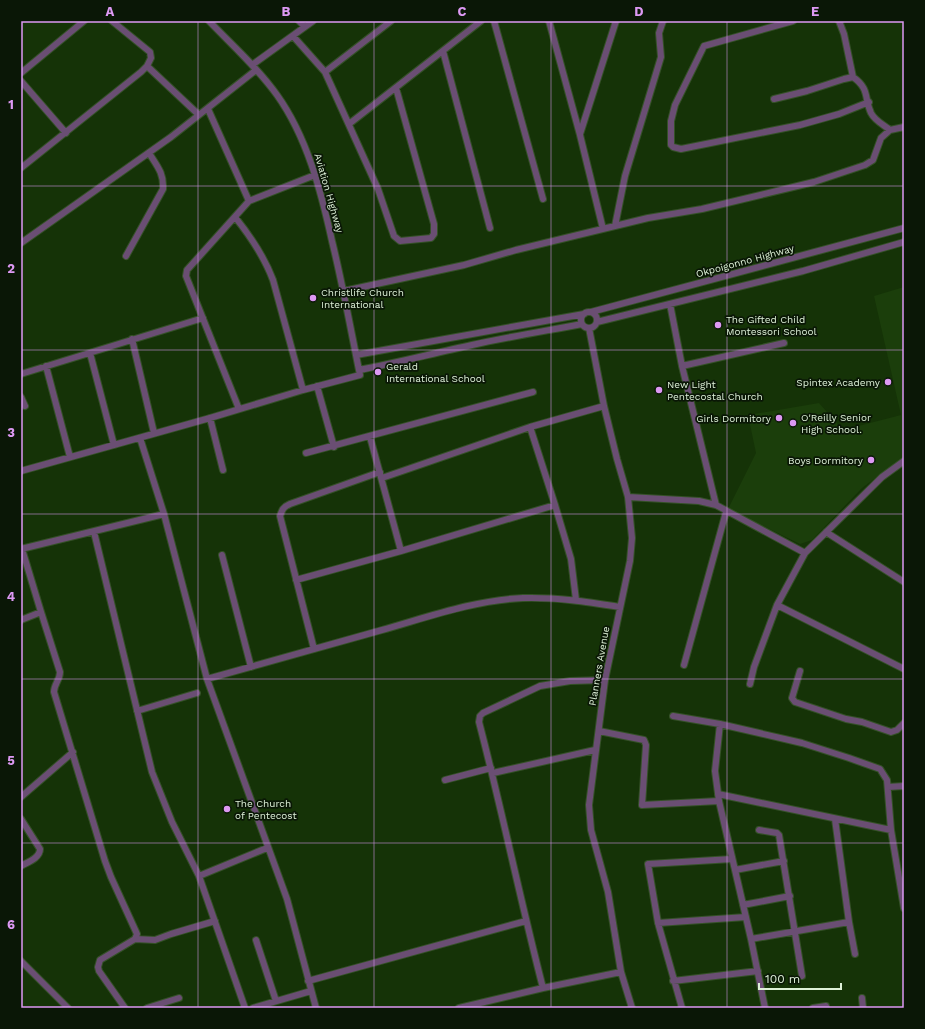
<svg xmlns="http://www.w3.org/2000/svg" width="925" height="1029" font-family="'Work Sans',sans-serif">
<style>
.built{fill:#1b3e0b}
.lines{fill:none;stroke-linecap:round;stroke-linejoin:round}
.street-casing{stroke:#355128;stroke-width:8}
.street{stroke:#6a4e73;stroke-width:6}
.grid{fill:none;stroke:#dd99f3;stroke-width:1;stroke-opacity:0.55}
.poi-dot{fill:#dd99f3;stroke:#0a1706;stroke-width:1.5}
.labels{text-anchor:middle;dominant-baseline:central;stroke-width:3.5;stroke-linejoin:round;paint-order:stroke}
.street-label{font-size:10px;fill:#def1d8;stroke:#0a1706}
.poi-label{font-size:10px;fill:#def1d8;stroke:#0a1706;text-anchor:start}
.neatline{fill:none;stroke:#dd99f3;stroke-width:1.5}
.grid-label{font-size:13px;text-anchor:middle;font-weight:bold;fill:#dd99f3}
</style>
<rect width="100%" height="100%" fill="#153307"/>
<path class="built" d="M904,287V457L862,488L812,540L800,544L728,509L756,453L748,415L819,403L843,430L901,415L874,296Z"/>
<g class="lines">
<g class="street-casing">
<path id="street" d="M112,21L150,52L151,58L147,66
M299,21L305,27
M494,21L543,199
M549,21L580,135L603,229
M793,21L704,46L675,105L671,121V145L673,147L681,149L800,125L839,114L869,102
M839,21L844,34L853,77
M293,36L325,72L378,189L394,236L400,241L431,238L434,234V224L396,88
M443,51L490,228
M252,65L313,21
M325,72L391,21
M21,73L84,21
M21,81L66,133
M774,99L807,91L844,79L853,77C870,89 864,98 871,113C875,121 884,125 890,130
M208,109L249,201L187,270L186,276L239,409
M349,124L481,21
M580,134L616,21
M21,168L141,72L147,66L199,115
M249,201L315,175
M235,217C251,237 264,256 273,280L303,390
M615,226L625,176L661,57L659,33L663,21
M21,243L171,137L256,70
M126,256L163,189C164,173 157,166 149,153
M344,291L464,265L516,250L648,218L702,209L814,182L865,165L873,160L881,138L890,130L904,127
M670,304L682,366L716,505
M591,312L904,228
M581 320a8 8 0 1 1 16 0a8 8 0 1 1-16 0Z
M597,322L803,271L904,242
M589,328L604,406L617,459L628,497L632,538L630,561L605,680L589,805L591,830L608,892L621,972L632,1008
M132,339L154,433
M90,353L114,445
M356,355L584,314
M46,366L70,457
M682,366L784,343
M359,370C397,363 434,353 472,345C508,337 545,331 582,324
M21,374L203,318
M317,386L334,447
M21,397L25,406
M210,418L223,470
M530,427L555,505L571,559L576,600
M370,437L401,551
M140,438L164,514L207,679L287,899L316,1008
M306,453L533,392
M21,471L210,418L303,390L360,375C351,331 343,286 332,241C321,191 307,137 277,95C258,68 232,45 209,21
M382,478L530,427L604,406
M628,497L699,501L716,505L805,553
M94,532L152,772L172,822L199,876L245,1008
M826,532L904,582
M21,549L164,514
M22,549L41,612L60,672C60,680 54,684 54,692L105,861L111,877L137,934L135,939L100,960L98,967L99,971L125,1008
M222,555L251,667
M296,580L401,551L555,505
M777,605L904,669
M21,620L41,612
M314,649L280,516C282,510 283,507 290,504L380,472
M684,665L726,512
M800,671L792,698L795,702L846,719L862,722L891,732L897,730L904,723
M207,679C265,663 323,647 382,630C428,617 475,600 523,598C556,597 588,602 620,607
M750,684L754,667L777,605L805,553L882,477L904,461
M137,711L197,693
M673,716L720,724L802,743L849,758L880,769L887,780L891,830L904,908
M720,724L715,771L719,801L751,939L765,1008
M599,731L644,740L646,745L642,805L719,801
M493,773L595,750
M445,780L491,768
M888,787L904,786
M718,794L891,830
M21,797L73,752
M21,819L40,849C40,858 28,862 21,866
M759,830L777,833L779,835L802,976
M735,870L784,861
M199,876L267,848
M743,905L790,896
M849,922L855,954
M658,923L746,917
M135,939L155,940L171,934L215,921
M751,939L849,922L835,819
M256,940L276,1001
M21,961L68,1008
M308,981L526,921
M673,981L758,971
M543,988C520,899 502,810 479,722L480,716L483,713L540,686L570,681L605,680
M862,998L863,1008
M147,1008L179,998
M253,1008L311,991
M459,1008L543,988L621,972
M682,1008L658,923L648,864L732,859
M813,1008L826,1006"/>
</g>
<use href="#street" class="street"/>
</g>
<path class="grid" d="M198,21V1008M374,21V1008M551,21V1008M727,21V1008M21,186H904M21,350H904M21,514H904M21,679H904M21,843H904"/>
<g class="poi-dot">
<circle cx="313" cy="298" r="4"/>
<circle cx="718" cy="325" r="4"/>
<circle cx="378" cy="372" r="4"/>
<circle cx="888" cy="382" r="4"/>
<circle cx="659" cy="390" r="4"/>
<circle cx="779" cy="418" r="4"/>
<circle cx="793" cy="423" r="4"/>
<circle cx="871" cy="460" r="4"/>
<circle cx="227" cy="809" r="4"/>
</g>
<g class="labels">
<g class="street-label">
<text transform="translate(329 193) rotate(74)">Aviation Highway</text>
<text transform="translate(745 261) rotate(-15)">Okpoigonno Highway</text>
<text transform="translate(599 666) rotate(-80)">Planners Avenue</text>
</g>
<g class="poi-label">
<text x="321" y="292">Christlife Church<tspan x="321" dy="12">International</tspan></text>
<text x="726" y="319">The Gifted Child<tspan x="726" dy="12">Montessori School</tspan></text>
<text x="386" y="366">Gerald<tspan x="386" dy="12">International School</tspan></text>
<text x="880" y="382" text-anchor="end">Spintex Academy</text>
<text x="667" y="384">New Light<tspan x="667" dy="12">Pentecostal Church</tspan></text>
<text x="801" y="417">O'Reilly Senior<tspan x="801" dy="12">High School.</tspan></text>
<text x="771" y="418" text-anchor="end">Girls Dormitory</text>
<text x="863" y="460" text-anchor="end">Boys Dormitory</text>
<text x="235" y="803">The Church<tspan x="235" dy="12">of Pentecost</tspan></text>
</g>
</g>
<rect width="925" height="1029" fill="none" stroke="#0a1706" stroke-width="44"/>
<path d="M759 983v6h82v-6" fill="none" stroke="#def1d8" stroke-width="2"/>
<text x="765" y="983" font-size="12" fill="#def1d8" stroke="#0a1706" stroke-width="3" paint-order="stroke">100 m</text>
<rect x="22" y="22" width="881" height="985" class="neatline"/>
<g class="grid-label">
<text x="110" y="16">A</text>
<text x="286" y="16">B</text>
<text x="462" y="16">C</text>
<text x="639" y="16">D</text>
<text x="815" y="16">E</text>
<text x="11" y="109">1</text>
<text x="11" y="273">2</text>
<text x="11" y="437">3</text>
<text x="11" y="601">4</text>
<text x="11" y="765">5</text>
<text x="11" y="929">6</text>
</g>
</svg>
